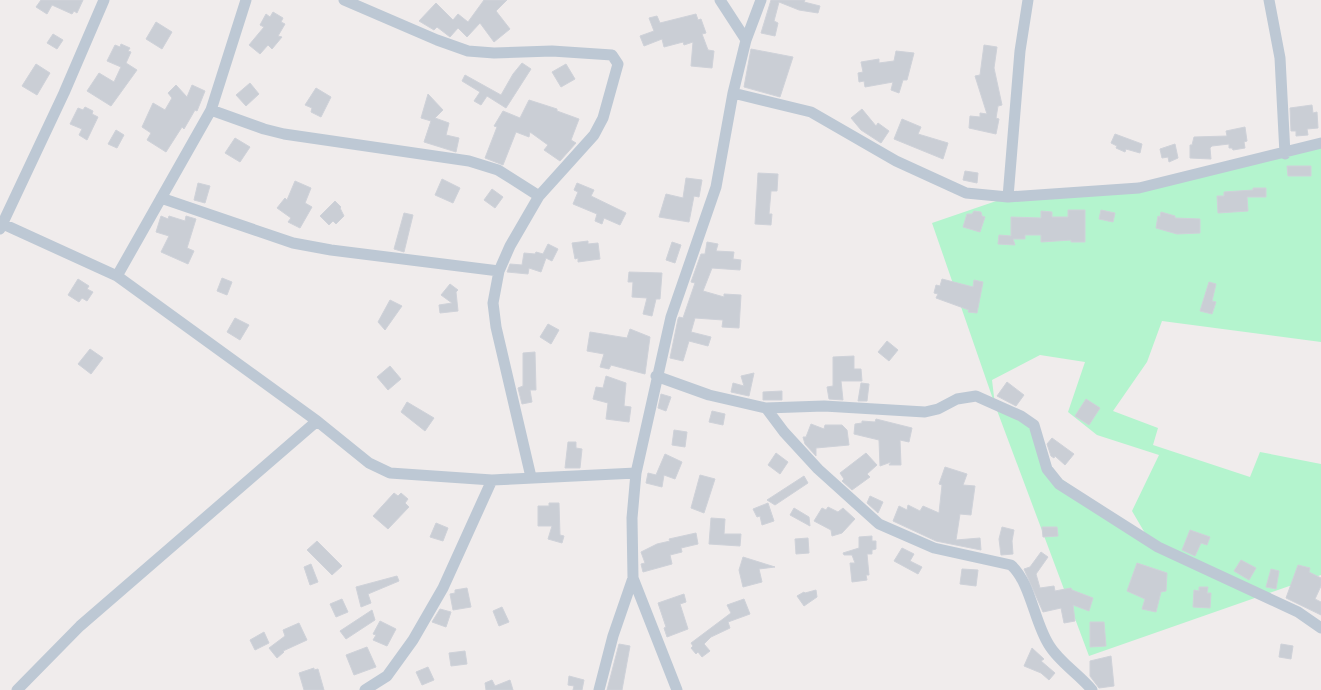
<svg xmlns="http://www.w3.org/2000/svg" width="1321" height="690" font-family="'Open Sans',sans-serif">
<style>
.green{fill:#b4f4ce;fill-rule:evenodd}
.building{fill:#caced5;stroke:#cfd2d9}
.lines{fill:none;stroke-linecap:round;stroke-linejoin:round}
.street{stroke:#bdc8d4;stroke-width:11}
</style>
<rect width="100%" height="100%" fill="#f0ecec"/>
<path class="green" d="M1321,143V342L1162,321L1147,362L1113,411L1158,428L1153,445L1250,477L1260,452L1321,464V575L1089,656L995,405L932,223L1008,197L1133,188ZM1040,355L1085,362L1068,412L1097,435L1159,455L1132,511L1149,540L1047,469L1034,425L995,405L992,380Z"/>
<path class="building" d="M41,0H83L77,13L74,11L72,14L52,5L47,14L36,7Z
M484,0H507L496,11L510,29L494,42L480,23L467,37L458,28L450,37L437,27L434,30L419,21L436,3L453,20L458,14L468,22Z
M771,0H805L804,2L820,6L818,13L799,10L779,2L774,21L778,23L775,36L761,33Z
M273,12L283,18L281,22L285,24L278,36L282,37L272,49L268,45L260,54L249,45L264,27L260,25L266,14L270,17Z
M696,14L698,20L701,19L706,33L702,34L708,50L714,51L712,68L691,66L693,42L684,45L683,42L664,47L662,39L644,46L640,36L654,31L649,18L657,16L660,23Z
M156,22L172,32L162,49L146,39Z
M53,34L63,40L57,49L47,43Z
M121,44L130,48L128,51L131,52L126,63L137,70L111,106L87,91L99,73L114,82L121,67L107,61L115,45L120,47Z
M984,45L997,47L994,68L1002,105L998,106L996,118L999,119L996,134L969,128L970,116L980,117V113L987,114L975,76L980,75Z
M751,49L793,57L780,97L744,87Z
M896,51L914,53L907,80H903L899,93L891,90L893,82L865,87L864,81L859,82L858,73L863,72L861,62L879,59V63L894,61Z
M522,63L531,69L506,108L487,96L481,105L474,101L480,92L462,81L465,75L501,95L513,74Z
M36,64L50,73L37,95L22,86Z
M566,64L575,79L561,87L552,72Z
M250,83L259,94L246,106L236,95Z
M176,85L187,97L192,85L205,91L197,111L195,110L184,129L182,127L166,152L147,140L151,133L142,127L153,103L165,110L172,98L168,93Z
M316,88L331,97L321,117L311,112L312,108L305,105Z
M428,94L443,110L435,118L449,123L446,135L459,138L456,152L424,142L431,121L421,118Z
M529,100L557,109V111L579,119L571,140L576,143L560,161L544,150L548,145L530,132L529,137L516,132L503,165L485,158L497,127L494,126L503,111L520,118Z
M1312,105L1313,113L1317,112L1318,128L1307,129L1308,135L1296,136V131H1291L1290,108Z
M85,107L93,111L92,114L98,117L87,140L79,135L82,129L70,124L78,108L83,110Z
M862,109L876,126L878,123L889,131L881,143L861,130L851,118Z
M902,119L921,127L918,134L948,143L943,159L894,139Z
M1245,127L1247,141L1244,142L1245,148L1233,150L1232,148H1229V144L1212,146L1210,148L1211,159L1190,158V145H1192L1194,137L1227,136L1226,131Z
M116,130L124,135L117,148L108,144Z
M1115,134L1142,144L1140,153L1126,149L1125,152L1116,148L1117,146L1111,143Z
M235,138L250,147L240,162L225,153Z
M1175,144L1178,158L1169,162L1168,157L1162,158L1160,149Z
M1287,166H1311V176H1288Z
M965,171L978,173L977,183L963,180Z
M758,173L778,174L777,191H771L769,214H772L771,225L755,224Z
M686,178L702,180L699,197L694,196L689,222L659,217L666,194L683,198Z
M442,179L460,188L453,203L435,195Z
M295,181L311,188L305,203L312,207L300,228L288,222L291,218L277,208L285,198L287,200Z
M198,183L210,186L205,203L194,200Z
M577,183L594,190L591,196L626,213L620,225L604,218L602,224L595,221L597,214L573,204L578,192L574,190Z
M1253,188H1266V197H1247L1248,211L1218,213L1217,196H1224V192L1253,190Z
M492,189L503,197L495,208L484,200Z
M335,201L341,207L340,208L344,216L336,224L333,221L329,225L320,216Z
M1068,210H1085V242H1071V240L1041,242V235H1025V239H1013L1015,245L998,244L999,235L1011,236V217L1041,218V211L1052,212V217H1068Z
M1101,210L1115,213L1113,222L1099,219Z
M974,211L981,212L982,216L985,217L980,232L963,227L967,214H972Z
M1161,212L1175,216V218L1200,219V233L1177,234L1156,228L1158,216L1160,217Z
M404,213L413,215L404,252L394,249Z
M161,216L168,219L169,216L185,221L186,216L196,219L187,248L194,251L188,264L161,252L169,236L156,232Z
M588,241V244L598,243L600,259L578,262V258L575,259L572,243Z
M672,242L681,245L675,263L666,260Z
M707,242L718,244L716,251L734,252L733,259L741,260L740,270L712,268L703,291L724,297V294L741,295L739,328L722,327L723,320L695,318L691,332L711,337L708,346L689,341L683,361L670,358L678,319L679,317L683,318L695,283L691,282L701,254H705Z
M548,244L558,249L552,261L546,258L541,272L529,268L528,274L507,272L510,264L522,265L524,253L535,254L536,252L543,254Z
M629,272L662,273L660,299H656L652,316L643,314L647,298L632,297L633,282H628Z
M222,278L232,282L227,295L217,291Z
M78,279L89,286L87,289L93,292L87,301L82,298L79,302L68,295Z
M942,279L973,287L974,280L983,282L977,313L968,312L969,310L936,298L938,294L934,293L936,285L940,286Z
M1209,282L1216,284L1212,301L1216,302L1212,314L1200,311Z
M450,284L458,290L456,292L458,311L440,313L439,305L452,303L441,295Z
M390,300L402,306L385,330L378,322Z
M235,318L249,325L240,340L227,332Z
M548,324L559,330L551,344L540,337Z
M630,329L650,337L645,374L611,365L609,369L600,367L604,354L587,351L590,332L627,338Z
M887,341L898,350L889,361L878,352Z
M90,349L103,358L91,374L78,364Z
M535,352L536,390H530L532,402L522,404L518,388L523,386V353Z
M854,356V369H861L862,381H841L843,400L829,399L827,387L833,386V357Z
M390,366L401,379L388,390L377,377Z
M754,373L749,396L731,392L733,383L744,386L741,376Z
M606,376L626,383L624,406L631,407L629,422L606,419L608,403L593,399L596,387L603,388Z
M1007,382L1024,395L1016,406L997,396Z
M861,383L869,384L867,401H858Z
M782,391V400H763V392Z
M661,394L671,397L666,411L658,408Z
M1086,399L1100,408L1089,425L1075,416Z
M407,402L434,418L425,431L401,412Z
M712,411L725,414L723,425L709,422Z
M876,419L912,428L909,442L900,440L901,465H889L891,462L880,466L879,440L854,434L855,424L862,423V421L875,422Z
M811,424L824,429L825,425H842L847,430L849,445L816,448V456L805,444L803,437H806Z
M674,430L687,432L685,447L672,445Z
M1052,438L1074,454L1065,465L1055,456L1054,458L1051,456L1047,444Z
M568,442H576V448L582,449L580,468H565Z
M776,453L788,462L780,474L768,465Z
M866,453L877,465L867,474L870,477L852,490L842,481L844,479L840,473Z
M665,454L682,462L675,479L664,475L662,487L646,483L648,473L656,475Z
M945,467L967,474L963,485L975,486L971,515L960,514L956,540L980,538L981,550L936,541L893,521L899,506L907,510L908,505L920,511L923,506L939,513L942,485L939,484Z
M700,475L715,479L704,513L691,508Z
M804,476L808,483L775,505L767,500Z
M394,493L398,496L401,493L408,499L405,503L409,507L388,529L373,516Z
M870,496L883,502L878,513L867,503Z
M549,503H559L560,535L564,536L562,543L548,539L552,526H538V506H549Z
M768,503L774,521L762,525L760,516L757,517L753,509Z
M828,507L838,512L843,508L855,519L842,533L832,536L831,530L814,521L822,508L826,510Z
M794,508L809,517L810,526L790,515Z
M711,518L725,519L724,534H741L740,546L709,544Z
M436,523L448,528L443,541L430,537Z
M1002,527L1014,530L1012,541L1013,554L1001,555L999,539Z
M1042,527H1057L1058,536L1043,537Z
M1190,530L1210,537L1207,545L1201,543L1195,556L1182,550Z
M696,533L698,544L681,548L682,552L670,555L672,564L643,572L641,564L645,563L641,552L657,544L670,541L669,539Z
M872,536V541H876V549L872,550V554H867L869,575H866L867,580L852,582L850,563H855L852,555H844L843,553L859,548V537Z
M808,538L809,553L796,554L795,539Z
M317,541L342,566L332,575L307,550Z
M902,548L914,554L910,561L922,567L918,574L894,561Z
M1041,552L1048,557L1036,574L1040,588L1054,586L1055,591L1071,588L1072,590L1093,598L1089,611L1073,605L1075,621L1064,623L1061,608L1043,612L1024,569L1030,567Z
M743,557L775,567L759,569L762,582L743,587L739,570Z
M1241,560L1256,568L1249,580L1234,571Z
M1137,563L1167,573L1166,591L1161,592L1156,612L1142,609L1145,599L1127,591Z
M311,564L318,582L310,585L304,567Z
M1298,565L1310,568L1309,572L1321,578V586L1315,599L1321,602V615L1286,598Z
M962,569L978,570L976,586L960,584Z
M1271,569L1279,571L1276,589L1266,587Z
M397,576L399,581L368,594L371,603L361,607L356,587Z
M1199,587H1208L1207,593H1211L1210,608L1193,607L1194,590L1199,591Z
M467,588L471,607L453,610L450,594L455,593V590Z
M816,590L817,597L804,606L797,596L804,592L805,593Z
M684,594L686,602L680,604L688,629L667,637L664,628L666,627L658,603Z
M342,599L348,612L336,617L330,604Z
M744,599L750,614L728,622L730,628L711,637L704,644L710,651L702,657L698,652L696,654L691,648L693,646L691,643L731,613L727,605Z
M502,607L509,622L499,626L493,611Z
M440,609L451,612L446,627L432,622Z
M372,610L375,620L346,639L340,631Z
M380,621L396,629L387,646L373,640L376,635L373,634Z
M1090,622H1104L1106,646L1090,647Z
M299,623L307,640L283,651L284,652L277,658L269,648L285,636L283,630Z
M264,632L269,643L255,650L250,640Z
M619,644L630,646L622,690H607Z
M1281,644L1293,646L1291,659L1279,657Z
M367,647L376,667L354,675L346,655Z
M1032,648L1044,659L1041,661L1055,673L1049,680L1041,673L1024,666Z
M465,651L467,664L451,666L449,653Z
M1111,656L1114,686L1099,688L1090,676V661Z
M428,667L434,680L422,685L416,672Z
M314,668V670L318,669L324,690H304L299,673Z
M569,676L584,680L582,690H573L574,686L568,685Z
M492,680L495,686L510,680L513,690H486L485,683Z"/>
<g class="lines">
<path class="street" d="M344,0L437,40L468,51L494,53L552,51L612,55L618,64L603,118L594,135L539,196L510,246L499,271L493,303L496,327L531,477
M1269,0L1280,58L1285,154
M746,40L761,0
M733,93L811,112L896,161L966,193L1008,197L1139,188L1321,143
M211,110L264,129L284,134L469,161L498,170L539,196
M1008,197L1020,51L1028,0
M161,198L293,243L331,250L499,271
M3,224L117,276L317,421L369,463L390,473L492,480L636,473
M0,229L64,93L104,0
M117,276L211,110L246,0
M656,376L709,395L766,408L824,406L925,412L938,409L957,399L976,396L1021,416L1034,425L1047,469L1059,484L1158,547L1298,612L1321,628
M766,408L784,432L818,469L879,524L934,548L1011,565C1031,583 1034,622 1049,645C1059,662 1079,674 1092,690
M17,690L80,626L317,421
M365,690L387,676L413,640L443,588L492,480
M599,690L613,636L633,578
M677,690L633,578L632,518L636,473L671,317L716,187L733,93L746,40L720,0"/>
</g>
</svg>
